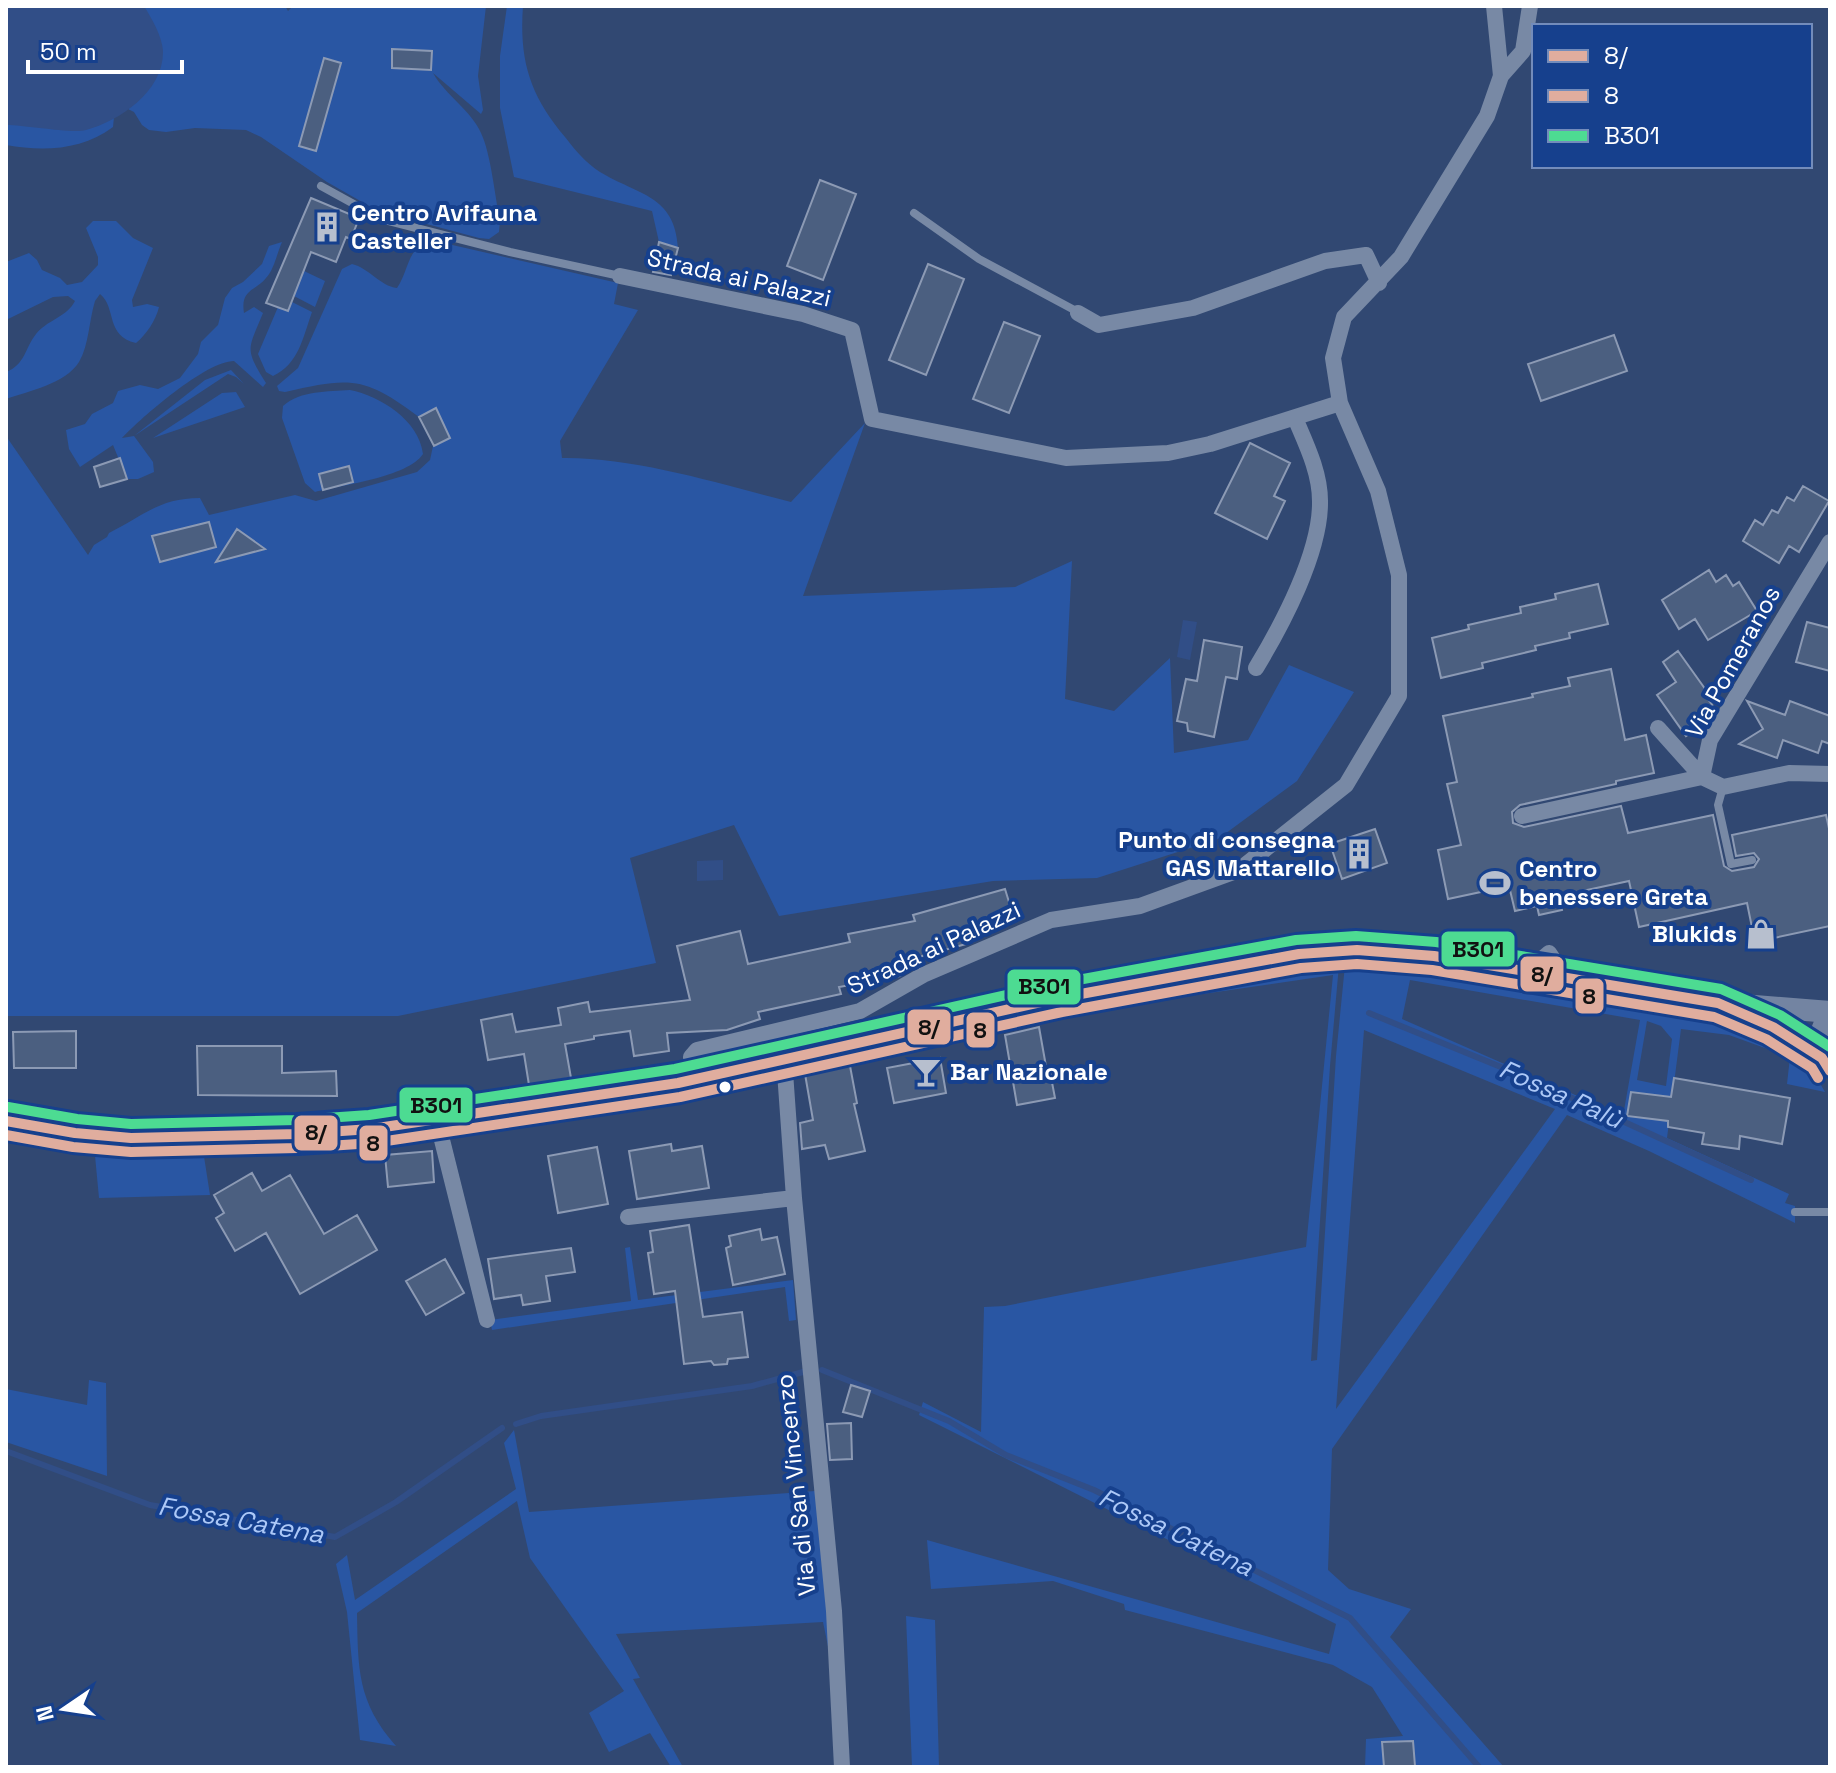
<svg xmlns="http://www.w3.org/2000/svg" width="1836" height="1773" viewBox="0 0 1836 1773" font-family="'Space Grotesk',sans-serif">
  <rect width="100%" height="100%" fill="#314872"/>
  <path fill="#2956a3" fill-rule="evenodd" d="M134,6H285L288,11L293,6H486L478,76L483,110L481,114L433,73C446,96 471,110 481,133C491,154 495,197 500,221L499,232L489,239L479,238L378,211L327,182L261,137L246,130L195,128L166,132L149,130L142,125L134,112L128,109L131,103Z
    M507,6H523C519,61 530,95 565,137C575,150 586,163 600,172C638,195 675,195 678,248L659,242L652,211L514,177L500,108V56Z
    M6,116L114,117L113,127C82,150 44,152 6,145Z
    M93,221H116L133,238L153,248L132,300L133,307L147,304L159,307C156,320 146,335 136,343C105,336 117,308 100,294L95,301C89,320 89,345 79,362C65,384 29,391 6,399V372C25,365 25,348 36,334C47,320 67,317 75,301L68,296L53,297L6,320V262L29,253L37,260L42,270L60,278L67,285L82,282L98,265V257L86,228Z
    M435,241L618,283L614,304L638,310L560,441L562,458C635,457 720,484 791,502L865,423L803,596L1015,587L1072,561L1065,699L1114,711L1170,658L1174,753L1248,740L1289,665L1354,692L1297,781L1218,839L1097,878L993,881L779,916L734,825L630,858L656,963L398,1016H7L6,436L88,555L94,545L107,537L109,533C143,516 159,498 200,498L209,515L295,495L316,501L417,472L430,460L433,446L450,438L436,409L419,417C364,376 351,377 285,392L279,391L277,386L298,368L342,269L352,264C369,268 380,286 397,288C411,267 406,245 435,241Z
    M282,242C277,253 274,270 266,278C256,291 240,289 244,313L254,307L263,313C248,350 244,348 266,383L263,387L234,361C206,361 142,417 122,438L134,436L205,380L231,370L244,384L236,377L228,374L134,436L153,462L154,472L138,479H127L113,445L80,467L69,449L66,430L85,424L92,414L113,403L118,391L140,385L158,389L180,378L198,354L201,342L218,325L225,298L232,288L243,282L262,264L269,246Z
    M304,271L325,281L315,307L294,296Z
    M292,302L312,312C303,337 299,364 273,376L266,372L258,354L278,307L288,311Z
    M350,390C380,396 419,420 423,454C408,477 342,485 315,492L305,483L282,418L283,406C301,390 328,392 350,390Z
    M236,392L245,407L153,438L222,393Z
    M1339,965L1330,1066L1311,1361L1317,1360L1336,1056L1345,965L1419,971L1740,1025C1780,1040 1804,1053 1825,1092L1787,1084L1790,1057L1729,1035L1681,1029L1667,1138L1789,1194L1785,1203L1795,1206V1223L1649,1151L1567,1115L1332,1449L1328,1570L1349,1589L1411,1609L1390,1637L1504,1767H1365L1366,1739L1403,1736L1372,1687L1333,1665L1125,1610L1124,1604L1053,1581L931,1589L927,1540L1329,1654L1336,1624L919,1415L923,1402L981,1432L984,1307L1005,1306L1306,1247L1333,975L1175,998V990L1271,971ZM1410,980L1640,1020L1623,1116L1402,1019ZM1647,1021L1661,1026L1672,1039L1666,1086L1637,1080ZM1364,1030L1555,1109L1336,1409Z
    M94,1145L203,1150L210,1195L99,1198Z
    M630,1247L638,1300L793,1280L796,1320L789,1321L785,1287L492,1330L490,1320L631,1301L625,1248Z
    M89,1380L106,1383L107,1476L6,1442V1389L87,1405Z
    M514,1430L529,1512L815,1491L832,1666L823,1622L616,1634L640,1678L633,1679L683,1767H671L650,1733L609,1752L589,1713L624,1691L530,1558L517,1501L357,1613C358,1668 357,1702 396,1746L360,1740L347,1612L336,1564L347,1555L355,1600L516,1489L504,1443Z
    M906,1616L935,1620L939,1767H912Z"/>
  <path fill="#314e87" d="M6,6H144C152,19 162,36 163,51C164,91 120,121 86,130C72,134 26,125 6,125Z
    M1183,620L1197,622L1190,660L1177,657Z
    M723,860V880L697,881V861Z"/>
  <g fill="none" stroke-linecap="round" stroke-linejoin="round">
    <path stroke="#314e87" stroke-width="6" d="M1369,1013L1535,1081L1751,1180
      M822,1370L949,1421L1006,1455L1094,1490L1350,1618L1479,1767
      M516,1424L541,1416L752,1386L803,1372
      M6,1451L150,1505L335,1537L396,1502L502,1428"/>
  </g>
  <path fill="#4b5f80" stroke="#8c9ab4" stroke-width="2" d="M392,49L432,51L431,70L392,68Z
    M324,58L341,63L316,151L299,146Z
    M820,180L856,194L823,280L787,266Z
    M311,198L359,218L351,239L346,237L336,262L311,252L288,311L266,303Z
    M659,242L678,248L671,275L653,272Z
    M928,264L964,279L926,375L889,360Z
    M1004,322L1040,336L1009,413L973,399Z
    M1614,335L1627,371L1541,401L1528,364Z
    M436,408L450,438L434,446L419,417Z
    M1250,443L1290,463L1274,496L1285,501L1267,539L1215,513Z
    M120,458L127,479L100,487L94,467Z
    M349,466L353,482L323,490L319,474Z
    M1803,486L1829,501L1799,552L1789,546L1779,563L1743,541L1755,520L1763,525L1772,510L1778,513L1787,497L1794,501Z
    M209,522L216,547L160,562L152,536Z
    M237,529L265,549L216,562Z
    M1709,570L1716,582L1726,575L1733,586L1739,582L1757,611L1708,640L1695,619L1679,629L1662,600Z
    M1598,584L1608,624L1569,633L1570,638L1535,646L1536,650L1482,663L1483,668L1441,678L1432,638L1469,629L1468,625L1521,613L1520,607L1556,599L1555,594Z
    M1807,622L1830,628V671L1796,662Z
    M1204,640L1242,647L1237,679L1226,677L1214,737L1188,731L1187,723L1177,721L1186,679L1197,681Z
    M1678,651L1708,693L1705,695L1716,710L1709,720L1686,736L1657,695L1676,682L1663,662Z
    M1611,669L1625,740L1646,735L1654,773L1616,781V784L1520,805L1512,812L1513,823L1524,827L1621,806L1628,833L1713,815L1724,866L1732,871L1754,867L1759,859L1754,853L1736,856L1732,835L1826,815L1830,833V926L1755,942L1747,903L1639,927L1629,881L1559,896L1562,910L1539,915L1537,906L1515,911L1509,886L1448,899L1438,850L1461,845L1447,784L1457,782L1443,716L1533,697L1532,694L1570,686L1568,678Z
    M1747,701L1785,715L1790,701L1830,716V744L1822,741L1818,753L1783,740L1777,758L1739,744L1763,729Z
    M1375,829L1387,863L1342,879L1330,844Z
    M1005,889L1013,915L982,924L983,929L963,934L966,944L901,962L903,974L900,976L839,987L841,994L758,1012L760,1019L727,1030L667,1033L669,1051L634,1056L630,1031L594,1036V1039L565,1044L571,1078L529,1085L524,1054L488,1060L481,1020L512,1014L516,1032L561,1025L558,1008L588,1002L590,1012L690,1000L677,946L740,931L748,964L850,942L848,934L915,921L913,915Z
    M1039,1027L1047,1072H1050L1055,1098L1017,1105L1005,1035Z
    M76,1031V1068H14L13,1032Z
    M197,1046H282V1073L336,1071L337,1096L198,1095Z
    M940,1058L946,1093L894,1103L887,1068Z
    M850,1066L857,1103L854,1104L865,1151L829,1159L825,1145L802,1149L800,1123L813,1120L805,1074Z
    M1674,1078L1790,1098L1782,1144L1740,1136L1739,1149L1702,1144L1704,1133L1668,1127V1121L1627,1116L1631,1092L1671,1097Z
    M671,1144L672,1151L702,1146L709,1188L637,1199L629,1151Z
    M597,1147L608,1204L558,1213L548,1156Z
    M432,1151L434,1182L388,1187L385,1155Z
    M252,1173L262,1191L290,1175L324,1234L357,1215L377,1250L300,1294L266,1233L235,1251L216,1218L224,1213L214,1195Z
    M689,1225L703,1317L742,1312L748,1357L728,1359L727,1364L714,1365L711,1361L684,1364L675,1291L654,1294L648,1253L653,1252L650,1231Z
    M760,1229L762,1240L777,1237L785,1274L733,1285L726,1248L731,1246L729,1236Z
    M571,1248L575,1272L546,1276L550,1301L523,1305L521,1295L494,1299L488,1259Z
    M445,1259L464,1293L426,1315L406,1281Z
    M851,1385L870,1391L862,1417L843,1412Z
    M851,1423L852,1459L830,1460L827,1424Z
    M1413,1741L1415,1766L1384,1767L1382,1742Z"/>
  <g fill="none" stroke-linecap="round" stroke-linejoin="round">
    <path stroke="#7889a5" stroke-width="8" d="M321,186L381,219L510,252L620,276
      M914,213L979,259L1078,312
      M1723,787L1718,805L1731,864L1752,860
      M1795,1212H1830"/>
    <path stroke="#7889a5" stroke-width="16" d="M1494,6L1501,76
      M620,276L803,314L852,330L872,419L1066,458L1168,453L1210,444L1340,403
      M1078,313L1099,325L1193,308L1325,261L1366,255L1379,283
      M1830,542L1710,740L1702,777L1723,787L1789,773L1830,774
      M1256,668C1282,625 1321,552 1320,501C1320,472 1306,444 1295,418
      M1522,816L1702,777L1658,728
      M1509,968L1515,961L1541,960L1549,953L1555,962L1571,971L1575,980
      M784,1058L794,1198L834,1611L842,1767
      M696,1079L691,1057L697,1050L860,1011L923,975L1051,920L1140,906L1239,870L1346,785L1399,696V575L1378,491L1340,403L1333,358L1344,317L1401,257L1487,116L1501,76L1523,51L1530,6
      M437,1120L487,1320
      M628,1217L794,1198"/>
    <path stroke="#7384a2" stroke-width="22" d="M1737,1012L1773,1027L1822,1058
      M1827,1067C1817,1051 1817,1032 1830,1017
      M6,1121L98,1136L164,1138L298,1134L437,1120L696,1079L833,1046L1059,998L1299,954L1357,950L1434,956L1718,1003L1830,1012"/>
    <g stroke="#16408d" stroke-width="16">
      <path id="bus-1" d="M6,1121L75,1133L131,1138L298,1134L371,1129L678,1083L1059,998L1299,954L1357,950L1434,956L1718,1003L1773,1027L1822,1058L1830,1071"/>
    </g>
    <g stroke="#16408d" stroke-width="16">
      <path id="bus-2" d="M6,1135L73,1147L131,1152L298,1148L373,1143L680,1097L1062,1012L1301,968L1357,964L1432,970L1714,1017L1766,1039L1812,1068L1818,1078"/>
    </g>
    <g stroke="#16408d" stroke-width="16">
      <path id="bus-3" d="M8,1107L77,1119L131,1124L297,1120L369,1115L675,1069L1056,984L1296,940L1356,936L1436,942L1721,989L1780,1015L1830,1047"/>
    </g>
    <use href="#bus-1" stroke="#e0ad9e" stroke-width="10"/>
    <use href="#bus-2" stroke="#e0ad9e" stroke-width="10"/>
    <use href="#bus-3" stroke="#4ddb92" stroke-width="10"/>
  </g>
  <defs>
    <g id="building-bare" transform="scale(2.4)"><path d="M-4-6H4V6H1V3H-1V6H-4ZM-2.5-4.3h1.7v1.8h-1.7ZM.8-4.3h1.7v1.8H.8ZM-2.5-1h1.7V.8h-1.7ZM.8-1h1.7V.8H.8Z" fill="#b7bfce" stroke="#16408d" stroke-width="2.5" paint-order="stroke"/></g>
    <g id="stadium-bare" transform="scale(2.4)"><path d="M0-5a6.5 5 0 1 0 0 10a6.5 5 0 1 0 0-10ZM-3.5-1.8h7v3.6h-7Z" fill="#b7bfce" stroke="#16408d" stroke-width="2.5" paint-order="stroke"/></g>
    <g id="shop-bare" transform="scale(2.4)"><path d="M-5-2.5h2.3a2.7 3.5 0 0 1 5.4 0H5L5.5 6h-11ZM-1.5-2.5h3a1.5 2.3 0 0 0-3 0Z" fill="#b7bfce" stroke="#16408d" stroke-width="2.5" paint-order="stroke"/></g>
    <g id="bar-bare" transform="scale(2.4)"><path d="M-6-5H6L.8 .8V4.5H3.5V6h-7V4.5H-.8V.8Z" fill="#b7bfce" stroke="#16408d" stroke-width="2.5" paint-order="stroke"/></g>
  </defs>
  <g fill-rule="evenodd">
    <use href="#building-bare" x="327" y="227"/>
    <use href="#building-bare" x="1359" y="854"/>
    <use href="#stadium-bare" x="1495" y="883"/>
    <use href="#shop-bare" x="1761" y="934"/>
    <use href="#bar-bare" x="926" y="1072"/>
  </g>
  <circle fill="#fff" stroke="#16408d" stroke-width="3" cx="725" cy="1087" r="7"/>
  <g text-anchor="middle" stroke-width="8" stroke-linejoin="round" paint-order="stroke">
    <g font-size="24" font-weight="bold" fill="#fff" stroke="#16408d" text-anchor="start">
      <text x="351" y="221">Centro Avifauna<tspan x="351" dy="28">Casteller</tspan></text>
      <text x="1335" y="848" text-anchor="end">Punto di consegna<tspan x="1335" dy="28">GAS Mattarello</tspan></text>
      <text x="1519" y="877">Centro<tspan x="1519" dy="28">benessere Greta</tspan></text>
      <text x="1737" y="942" text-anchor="end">Blukids</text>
      <text x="950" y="1080">Bar Nazionale</text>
    </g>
    <g font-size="24" fill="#fff" stroke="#16408d">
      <text transform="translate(739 278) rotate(13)" y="8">Strada ai Palazzi</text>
      <text transform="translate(1733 662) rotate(-61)" y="8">Via Pomeranos</text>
      <text transform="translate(934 948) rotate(-25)" y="8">Strada ai Palazzi</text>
      <text transform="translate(796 1485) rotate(-96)" y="8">Via di San Vincenzo</text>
    </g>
    <g font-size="26" font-style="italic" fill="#acc8f7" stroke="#16408d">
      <text transform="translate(1561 1094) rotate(24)" y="9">Fossa Palù</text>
      <text transform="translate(241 1520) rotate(10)" y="9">Fossa Catena</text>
      <text transform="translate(1176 1532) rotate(26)" y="9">Fossa Catena</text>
    </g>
  </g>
  <g stroke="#16408d" stroke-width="3">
    <rect x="1440" y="930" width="76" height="38" rx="8" fill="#4ddb92"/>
    <rect x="1519" y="955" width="46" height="38" rx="8" fill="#e0ad9e"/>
    <rect x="1006" y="968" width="76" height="38" rx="8" fill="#4ddb92"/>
    <rect x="1574" y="977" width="31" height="38" rx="8" fill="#e0ad9e"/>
    <rect x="906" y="1008" width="46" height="38" rx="8" fill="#e0ad9e"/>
    <rect x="965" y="1011" width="31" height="38" rx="8" fill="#e0ad9e"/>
    <rect x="398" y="1086" width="76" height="38" rx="8" fill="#4ddb92"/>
    <rect x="293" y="1114" width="46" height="38" rx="8" fill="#e0ad9e"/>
    <rect x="358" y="1124" width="31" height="38" rx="8" fill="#e0ad9e"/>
  </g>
  <g font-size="22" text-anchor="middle" font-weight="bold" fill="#111">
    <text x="1478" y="957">B301</text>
    <text x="1542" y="982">8/</text>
    <text x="1044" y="994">B301</text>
    <text x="1589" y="1004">8</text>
    <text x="929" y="1035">8/</text>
    <text x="980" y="1038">8</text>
    <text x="436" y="1113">B301</text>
    <text x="316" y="1140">8/</text>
    <text x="373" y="1151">8</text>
  </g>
  <rect width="1836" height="1773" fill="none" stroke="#ffffff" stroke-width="16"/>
  <rect x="1532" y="24" width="280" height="144" fill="#16408d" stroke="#738cbb" stroke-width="2"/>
  <rect x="1548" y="50" width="40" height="12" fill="#e0ad9e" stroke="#738cbb" stroke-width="2"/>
  <text x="1604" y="64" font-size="24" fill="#ffffff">8/</text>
  <rect x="1548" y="90" width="40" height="12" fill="#e0ad9e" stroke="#738cbb" stroke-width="2"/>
  <text x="1604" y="104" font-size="24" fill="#ffffff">8</text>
  <rect x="1548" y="130" width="40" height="12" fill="#4ddb92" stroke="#738cbb" stroke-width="2"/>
  <text x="1604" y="144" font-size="24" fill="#ffffff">B301</text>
  <g transform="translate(64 1709) rotate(257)" stroke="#16408d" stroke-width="6" paint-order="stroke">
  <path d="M0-6L14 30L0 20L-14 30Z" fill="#ffffff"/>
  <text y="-12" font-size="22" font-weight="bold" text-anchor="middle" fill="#ffffff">N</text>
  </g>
  <path d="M28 60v12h154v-12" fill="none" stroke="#ffffff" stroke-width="4"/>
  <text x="40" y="60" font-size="24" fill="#ffffff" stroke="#16408d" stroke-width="6" paint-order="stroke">50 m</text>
</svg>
